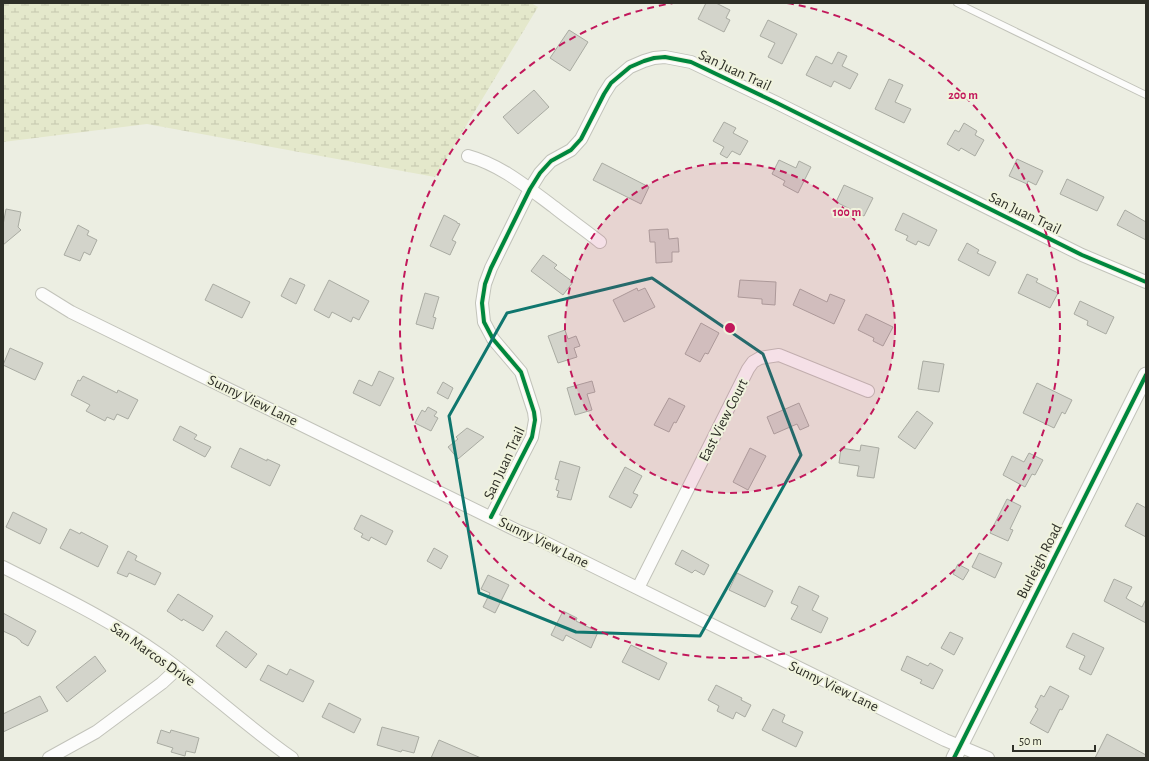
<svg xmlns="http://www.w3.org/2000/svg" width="1149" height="761" viewBox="0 0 1149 761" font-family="'Alegreya Sans',sans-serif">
  <defs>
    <pattern id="wetland-marsh" width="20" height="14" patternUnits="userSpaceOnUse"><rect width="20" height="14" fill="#e4e8cb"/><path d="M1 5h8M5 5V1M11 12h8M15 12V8" fill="none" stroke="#c4c7ae"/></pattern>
  </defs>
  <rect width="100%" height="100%" fill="#eceee2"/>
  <path fill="url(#wetland-marsh)" d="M3,3H531L538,7L435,177L147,124L3,142Z"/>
  <path fill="#d3d4cb" stroke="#a9aba2" d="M706,3H716L730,10L726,18L730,20L724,32L698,19Z
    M768,20L797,34L782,64L768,57L775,43L760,36Z
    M569,30L588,42L570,71L550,58Z
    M838,52L847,56L842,66L858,74L850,89L834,81L831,87L806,75L816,56L832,64Z
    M889,79L903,85L895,102L911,109L904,123L875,109Z
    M534,90L549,107L518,134L503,117Z
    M724,122L736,128L733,133L748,141L740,155L732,151L727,158L720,154L724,147L713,141Z
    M964,123L977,131L975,135L984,140L975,156L961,148L959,151L947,144L955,130L959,132Z
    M1017,159L1043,171L1036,185L1028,181L1027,184L1009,176Z
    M779,160L796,168L799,161L811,167L798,193L783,185L785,181L772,174Z
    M602,163L649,187L641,204L593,180Z
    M1067,179L1104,197L1097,211L1060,194Z
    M844,185L873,198L864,216L836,202Z
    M6,209L21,212L18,227L21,230L3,245V225Z
    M1125,210L1146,222V240L1117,225Z
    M903,213L937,230L929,246L918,241L916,245L906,240L908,236L895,230Z
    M444,215L457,222V223L460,224L452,240L456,242L450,255L430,246Z
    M78,225L89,231L87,235L97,240L90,255L84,252L80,261L64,255Z
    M668,229L669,239L678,238L679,252H672V262L656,263L655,242H650L649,230Z
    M967,243L979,250L977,253L996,262L989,276L958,260Z
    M543,255L557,265L554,268L573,282L563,295L531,271Z
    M1027,274L1038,279L1036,282L1058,293L1050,308L1018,293Z
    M290,278L305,285L296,304L281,296Z
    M329,280L369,301L359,320L353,317L351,322L332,312L329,318L314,310Z
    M740,280L776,282L775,305L762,304V299L738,297Z
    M213,284L250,302L242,318L205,300Z
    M637,288L638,291L645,288L655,307L624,322L613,300Z
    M800,289L827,302L830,294L845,300L834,324L793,305Z
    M425,293L439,297L433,317L436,318L433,329L416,324Z
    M1080,301L1114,317L1106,334L1087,325L1088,321L1074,314Z
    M866,314L893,327L883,346L873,341L874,338L858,330Z
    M701,323L719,333L708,354L705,353L700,362L685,354Z
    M565,330L568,339L576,336L580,346L574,348L577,357L558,363L548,336Z
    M10,348L43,363L35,380L3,365Z
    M923,361L944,364L939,392L918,389Z
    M379,371L394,378L380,406L353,393L359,380L372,386Z
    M83,376L117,393L118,390L138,400L128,419L117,414L114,420L107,417L105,421L86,411L90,405L71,395L78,380L80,381Z
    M592,381L595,392L587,394L592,410L575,415L567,388Z
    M443,382L453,388L448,399L437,393Z
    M1037,383L1072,400L1065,414L1062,412L1054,428L1023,413Z
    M669,398L685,406L676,423L674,422L669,432L654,425Z
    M799,403L809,426L800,430L797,424L774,434L767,417Z
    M428,407L437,412L434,416L438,418L431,431L415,423L422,410L425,412Z
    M917,411L933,423L915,449L898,437Z
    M180,426L197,435L194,439L211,447L205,457L173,440Z
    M467,428L484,437L458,459L448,447L458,439L456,437Z
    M861,445L879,448L874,478L857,476L859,466L839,463L841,448L860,451Z
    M240,448L267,461V459L280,465L270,486L231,467Z
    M750,448L766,456L748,490L733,482Z
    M1029,453L1043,460L1035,475L1032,474L1025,487L1003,475L1012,456L1024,462Z
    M560,461L580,467L571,500L557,497L559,491L556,490L559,480L555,479Z
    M625,467L642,476L633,493L638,495L631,508L609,497Z
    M1007,499L1021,506L1010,529L1013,530L1008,541L990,533Z
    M1137,503L1146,508V537L1125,526Z
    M13,512L47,529L40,544L6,527Z
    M361,515L393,531L386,545L371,537L369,541L361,537L363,534L354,529Z
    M70,529L80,534L81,532L108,546L98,567L60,548Z
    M434,548L448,556L441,569L427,561Z
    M682,550L709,565L704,575L695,570L692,573L675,564Z
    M128,551L137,556L135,560L161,573L155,585L129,573L127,577L117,573Z
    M979,553L1002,563L995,578L972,567Z
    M958,564L969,570L963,580L953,574Z
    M737,573L773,591L765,607L729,590Z
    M488,575L509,585L495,613L483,607L490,593L481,589Z
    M1114,579L1132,587L1126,598L1129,600L1142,607L1146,599V623L1104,601Z
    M799,586L819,596L812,610L828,618L821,633L791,619L798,606L791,603Z
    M178,594L213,616L203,631L183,619L182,621L167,611Z
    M563,611L577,618L576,621L598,632L591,648L566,635L563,641L551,635Z
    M3,613L36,631L28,646L21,642V641L16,637L3,631Z
    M226,631L257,654L246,668L216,646Z
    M950,632L963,638L954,655L941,648Z
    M1073,633L1104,648L1091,675L1079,669L1085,656L1066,647Z
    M631,645L667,663L659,680L622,662Z
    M95,656L106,671L67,702L56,687Z
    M907,656L928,666L930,663L943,670L933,689L920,683L922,680L901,670Z
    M268,665L287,675L290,669L314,681L303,702L260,680Z
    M716,685L742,698L741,700L751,705L745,717L736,712L733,719L717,711L719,706L708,700Z
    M1050,686L1069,696L1062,710L1060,709L1048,733L1030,723L1038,709L1035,707L1041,695L1044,697Z
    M40,696L48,711L3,732V714Z
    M329,703L361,719L354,733L322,717Z
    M773,709L785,715L782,722L803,732L796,747L762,730Z
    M382,727L419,737L414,753L402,750L401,752L377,745Z
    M161,730L170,733L171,730L199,738L195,753L186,751L185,756L171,752L173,748L157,743Z
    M1107,734L1146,755V758H1095Z
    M439,740L481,758H431Z"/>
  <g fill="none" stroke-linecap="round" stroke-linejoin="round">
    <g stroke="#c2c3ba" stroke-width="8">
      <path id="service" d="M957,3L1146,95"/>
    </g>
    <g stroke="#c2c3ba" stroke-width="14">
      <path id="minor" d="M468,156C501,165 527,187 554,207C569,219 585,230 600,242
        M42,294L71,312L518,531L536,538L945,740L988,758
        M491,517L532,437L535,420L534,412L521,372L493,339L484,322L482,303L485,284L491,268L530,189L540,173L551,161L571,150L581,139L604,94L611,83L630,67L644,61L654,58L665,57L691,62L777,103L1082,255L1146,282
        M3,567C56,594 111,620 160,655C205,687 246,726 292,758
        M638,588L733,399L748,369L753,362L760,358L779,355L868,391
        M49,758L96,732L162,683L177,669"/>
    </g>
    <g stroke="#c2c3ba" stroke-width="17">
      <path id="tertiary" d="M954,758L1146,375"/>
    </g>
    <use href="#service" stroke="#fcfcfb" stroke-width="6"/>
    <use href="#minor" stroke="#fcfcfb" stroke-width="12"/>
    <use href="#tertiary" stroke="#fcfcfb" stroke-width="15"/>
    <g stroke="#f0f3dd" stroke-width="6">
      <path id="cycleway" d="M491,517L532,437L535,420L534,412L521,372L493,339L484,322L482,303L485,284L491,268L530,189L540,173L551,161L571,150L581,139L604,94L611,83L630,67L644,61L654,58L665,57L691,62L777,103L1082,255L1146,282
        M954,758L1146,375"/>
    </g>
    <use href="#cycleway" stroke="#00873e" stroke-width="4"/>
  </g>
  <path fill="none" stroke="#0f766e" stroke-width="3" stroke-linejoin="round" d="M652,278L763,354L801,455L700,636L576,632L479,593L449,416L507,313Z"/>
  <circle cx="730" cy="328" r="165" fill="#c2185b" fill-opacity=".12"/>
  <g fill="none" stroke="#c2185b" stroke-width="2" stroke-dasharray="7 5">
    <circle cx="730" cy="328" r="165"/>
    <path d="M787 3A330 330 0 1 1 673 3"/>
  </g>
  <g text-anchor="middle" stroke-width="4" stroke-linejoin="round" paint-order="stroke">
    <g font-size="15" fill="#2e2f27" stroke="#f0f3dd">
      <text transform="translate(735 70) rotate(25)" y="5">San Juan Trail</text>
      <text transform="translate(1025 213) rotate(26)" y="5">San Juan Trail</text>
      <text transform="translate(253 400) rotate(26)" y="5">Sunny View Lane</text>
      <text transform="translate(723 420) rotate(-63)" y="5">East View Court</text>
      <text transform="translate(504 463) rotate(-65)" y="5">San Juan Trail</text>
      <text transform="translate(544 542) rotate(26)" y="5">Sunny View Lane</text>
      <text transform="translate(1039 561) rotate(-63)" y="5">Burleigh Road</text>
      <text transform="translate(153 654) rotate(35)" y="5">San Marcos Drive</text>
      <text transform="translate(834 686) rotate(26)" y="5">Sunny View Lane</text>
    </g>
  </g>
  <circle cx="730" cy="328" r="6" fill="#c2185b" stroke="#f0f3dd" stroke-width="2"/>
  <g font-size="12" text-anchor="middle" font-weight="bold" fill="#c2185b" stroke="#f0f3dd" stroke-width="4" stroke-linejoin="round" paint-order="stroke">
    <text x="963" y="99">200 m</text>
    <text x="847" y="216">100 m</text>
  </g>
  <rect width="1149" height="761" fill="none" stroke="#2e2f27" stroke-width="8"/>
  <path d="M1013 745v6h82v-6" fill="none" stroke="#2e2f27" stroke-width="2"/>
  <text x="1019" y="745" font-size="12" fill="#2e2f27" stroke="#f0f3dd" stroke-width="3" paint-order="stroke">50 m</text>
</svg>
